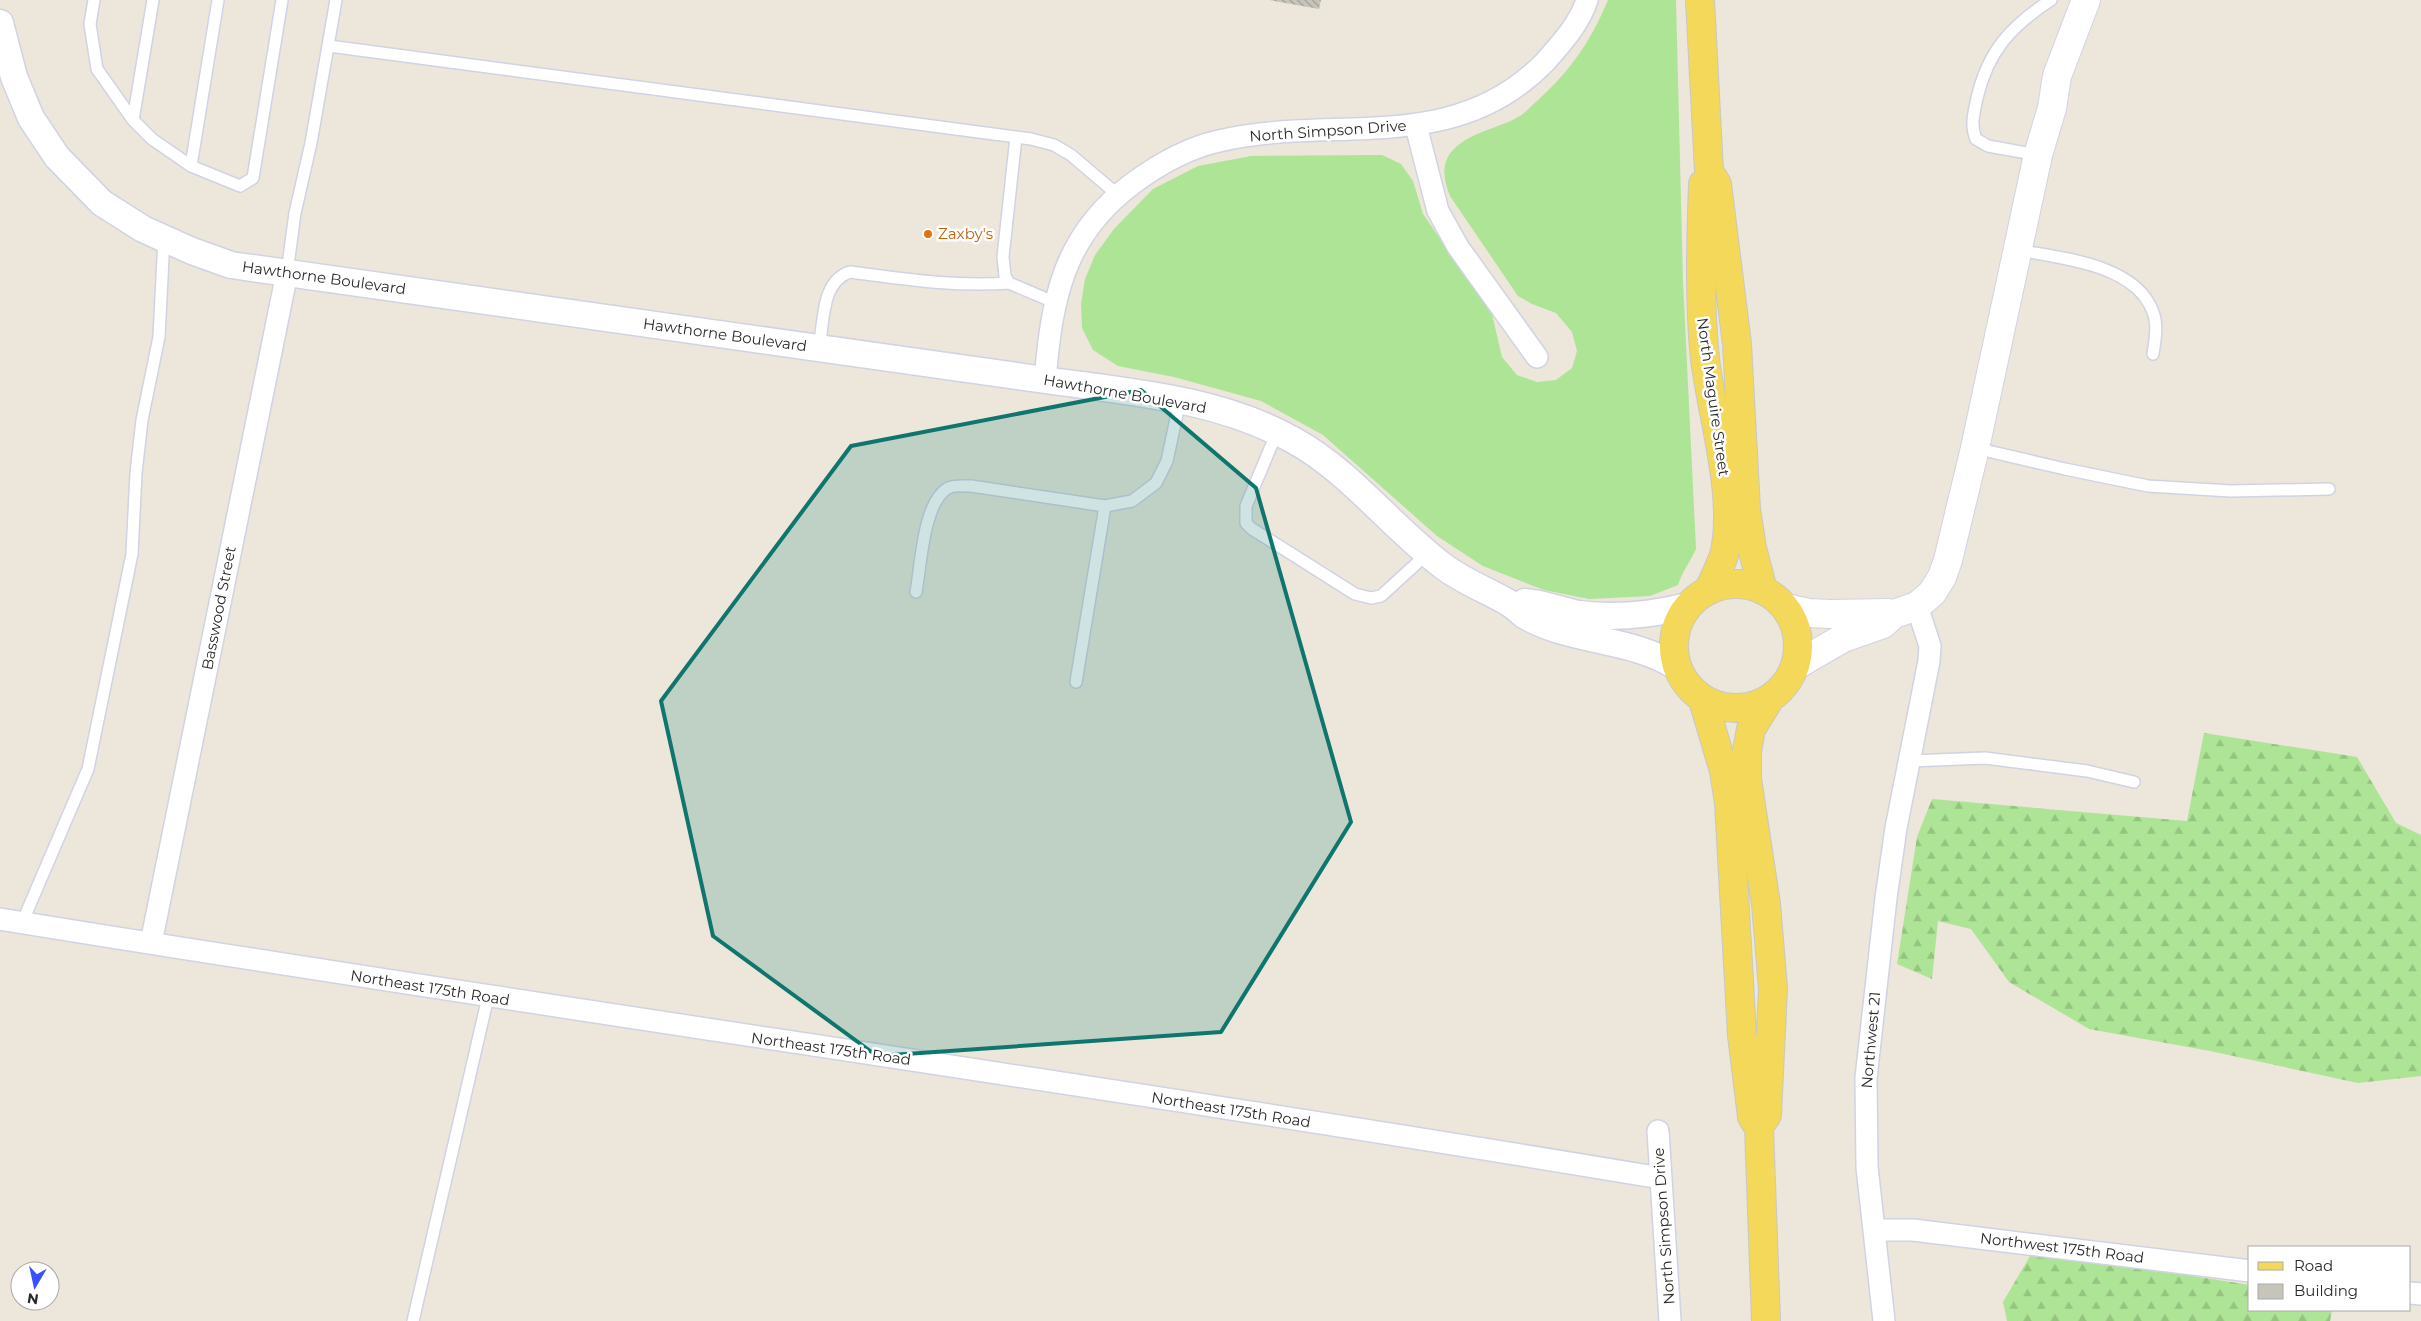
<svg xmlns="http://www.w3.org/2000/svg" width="2421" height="1321" viewBox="0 0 2421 1321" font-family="Montserrat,sans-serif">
  <defs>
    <pattern id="forest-firs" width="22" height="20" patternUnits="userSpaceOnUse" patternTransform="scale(1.25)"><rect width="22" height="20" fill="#ade496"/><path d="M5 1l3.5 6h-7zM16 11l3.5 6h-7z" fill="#95c481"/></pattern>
    <pattern id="building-back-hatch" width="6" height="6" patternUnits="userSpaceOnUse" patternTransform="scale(1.25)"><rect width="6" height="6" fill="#c7c4ba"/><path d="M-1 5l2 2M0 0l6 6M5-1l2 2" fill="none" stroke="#a29f97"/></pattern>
  </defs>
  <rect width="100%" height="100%" fill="#ece6db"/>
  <path fill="#ade496" d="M1608,0H1676L1683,282L1696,549C1690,562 1682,572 1678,585L1650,596L1589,599L1544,590L1483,566L1437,536L1323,435L1261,401L1174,377L1118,366L1093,350L1082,328L1081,304L1085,279L1095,255L1114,229L1153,189L1198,166L1251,156L1382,155L1401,164L1413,181L1423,214L1492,314L1502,357L1517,375L1537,382L1556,380L1572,368L1577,351L1572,332L1556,313L1532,304L1518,296L1450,196C1444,181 1440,164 1453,150C1470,132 1497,129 1518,117C1526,113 1532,105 1538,100C1571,70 1591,41 1608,0Z"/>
  <path fill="url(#forest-firs)" d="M2204,733L2357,757L2396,823L2421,835V1076L2358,1083L2210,1051L2089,1029L2009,982L1971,929L1938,921L1932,979L1897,964L1917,837L1932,799L2187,821Z
    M2033,1251L2250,1285V1310H2332L2330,1321H2007L2003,1302Z"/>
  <path fill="url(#building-back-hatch)" d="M1269,0H1321L1319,9Z"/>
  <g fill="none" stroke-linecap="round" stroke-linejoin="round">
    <g stroke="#d1d3e3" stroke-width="14">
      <path id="service" d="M94,0L90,24L97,69L133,120L152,139L191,166L240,186L253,178L282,0
        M329,46L1031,139L1054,145L1071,155L1118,195
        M133,120L153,0
        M1016,137L1003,257L1005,276L1009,283L1056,303
        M2038,155L1988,146L1976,139C1970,125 1974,113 1977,98C1988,51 2011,26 2051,0
        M191,166L218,0
        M2018,250C2060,258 2136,264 2153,312C2158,325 2155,341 2153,354
        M287,273L295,213L311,143L336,0
        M819,348C824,322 821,281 850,272C903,279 955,287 1009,283
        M1277,432L1246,506V523L1252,529L1355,594L1371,598L1381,596L1428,553
        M1975,448L2065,469L2148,486L2231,491L2329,489
        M916,592C921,566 923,502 948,488C953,485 964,486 971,486L1105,506L1132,501L1156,483L1167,461L1180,400
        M1076,682L1105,506
        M1910,761L1985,758L2087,771L2134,782
        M22,923L88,769L132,554L136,473L142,420L159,337L164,238
        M413,1321L488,997"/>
    </g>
    <g stroke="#d1d3e3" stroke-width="24">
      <path id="minor" d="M1416,126L1438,211L1458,247L1537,357
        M1045,380C1052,298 1063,236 1132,184C1159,164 1187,148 1219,141C1333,114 1453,157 1545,62C1561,44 1580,23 1587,0
        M0,919C553,1009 1108,1086 1661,1178
        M151,943L287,273
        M1658,1131L1670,1321
        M1874,1230H1913L2250,1271
        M2410,1293L2421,1294
        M1884,1321L1867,1167L1866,1078L1886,898L1896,828L1929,661L1930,646L1917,606"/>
    </g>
    <g stroke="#d1d3e3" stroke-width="29">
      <path id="tertiary" d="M0,23L14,77L31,118L57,157L102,203L143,229L192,251L231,265L1045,380C1129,392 1218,398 1293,440C1350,471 1391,527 1443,566C1464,582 1487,590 1509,603C1514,606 1519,611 1524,615C1571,643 1631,637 1677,667
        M1525,602C1543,603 1561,611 1579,614C1616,619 1651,615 1687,606"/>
    </g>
    <g stroke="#d1d3e3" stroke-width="30">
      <path id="secondary" d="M1786,608L1808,613L1831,614L1888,613
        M1795,666L1843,638L1883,624L1894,614L1917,606L1932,593L1942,577L1948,560L1975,448L2038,155L2052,108L2057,76L2086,0"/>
    </g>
    <g stroke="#c8c8c8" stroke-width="30">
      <path id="primary" d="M1700,0L1709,171L1717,184L1737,344L1746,509L1752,548L1763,590
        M1703,184C1701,242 1699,301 1705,359C1712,416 1738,499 1724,555C1720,567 1714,578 1709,590
        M1674 646a62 62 0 1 1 124 0a62 62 0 1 1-124 0Z
        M1703,700L1724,771L1729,803L1742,1035L1752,1117L1759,1128L1766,1321
        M1762,1122L1767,1115L1773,988L1766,904L1747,779V751L1751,729L1769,700"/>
    </g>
    <use href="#service" stroke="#fff" stroke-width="11"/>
    <use href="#minor" stroke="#fff" stroke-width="21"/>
    <use href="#tertiary" stroke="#fff" stroke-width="26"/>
    <use href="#secondary" stroke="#fff" stroke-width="28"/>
    <use href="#primary" stroke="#f4d859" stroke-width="28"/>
  </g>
  <path fill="#0f766e" fill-opacity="0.2" stroke="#0f766e" stroke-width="4" stroke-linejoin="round" d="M1141,390L1256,488L1351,822L1221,1032L877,1056L713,936L661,701L851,446Z"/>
  <circle fill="#e8710a" stroke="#fff" stroke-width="2" cx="928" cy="234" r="5"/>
  <g text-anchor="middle" stroke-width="5" stroke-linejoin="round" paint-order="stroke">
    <g font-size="15" fill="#2a2a2a" stroke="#fff">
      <text transform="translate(1328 131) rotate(-4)" y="5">North Simpson Drive</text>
      <text transform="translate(324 278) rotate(8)" y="5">Hawthorne Boulevard</text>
      <text transform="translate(725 335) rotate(8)" y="5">Hawthorne Boulevard</text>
      <text transform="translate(1125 394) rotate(10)" y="5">Hawthorne Boulevard</text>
      <text transform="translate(1713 397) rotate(82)" y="5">North Maguire Street</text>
      <text transform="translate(219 608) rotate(-79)" y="5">Basswood Street</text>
      <text transform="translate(430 988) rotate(9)" y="5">Northeast 175th Road</text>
      <text transform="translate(1871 1040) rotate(-85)" y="5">Northwest 21</text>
      <text transform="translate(831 1049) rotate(8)" y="5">Northeast 175th Road</text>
      <text transform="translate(1231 1110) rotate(9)" y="5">Northeast 175th Road</text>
      <text transform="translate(1664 1226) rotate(-94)" y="5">North Simpson Drive</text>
      <text transform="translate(2062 1248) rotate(7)" y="5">Northwest 175th Road</text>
    </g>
    <g font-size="15" fill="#c56008" stroke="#fff" text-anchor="start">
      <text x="938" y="239">Zaxby's</text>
    </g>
  </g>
  <rect x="2248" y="1246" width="162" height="65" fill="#ffffff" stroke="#aaaaaa"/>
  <rect x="2258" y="1262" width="25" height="8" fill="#f4d859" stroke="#aaaaaa"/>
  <text x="2294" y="1271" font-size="15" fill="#2a2a2a">Road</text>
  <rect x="2258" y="1284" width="25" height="15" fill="#c7c4ba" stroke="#aaaaaa"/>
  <text x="2294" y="1296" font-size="15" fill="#2a2a2a">Building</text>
  <g transform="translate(35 1286) rotate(189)"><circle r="24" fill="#ffffff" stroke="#aaaaaa"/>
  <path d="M0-4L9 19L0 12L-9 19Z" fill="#3751fe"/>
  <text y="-8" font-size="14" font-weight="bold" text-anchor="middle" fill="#2a2a2a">N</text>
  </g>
</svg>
